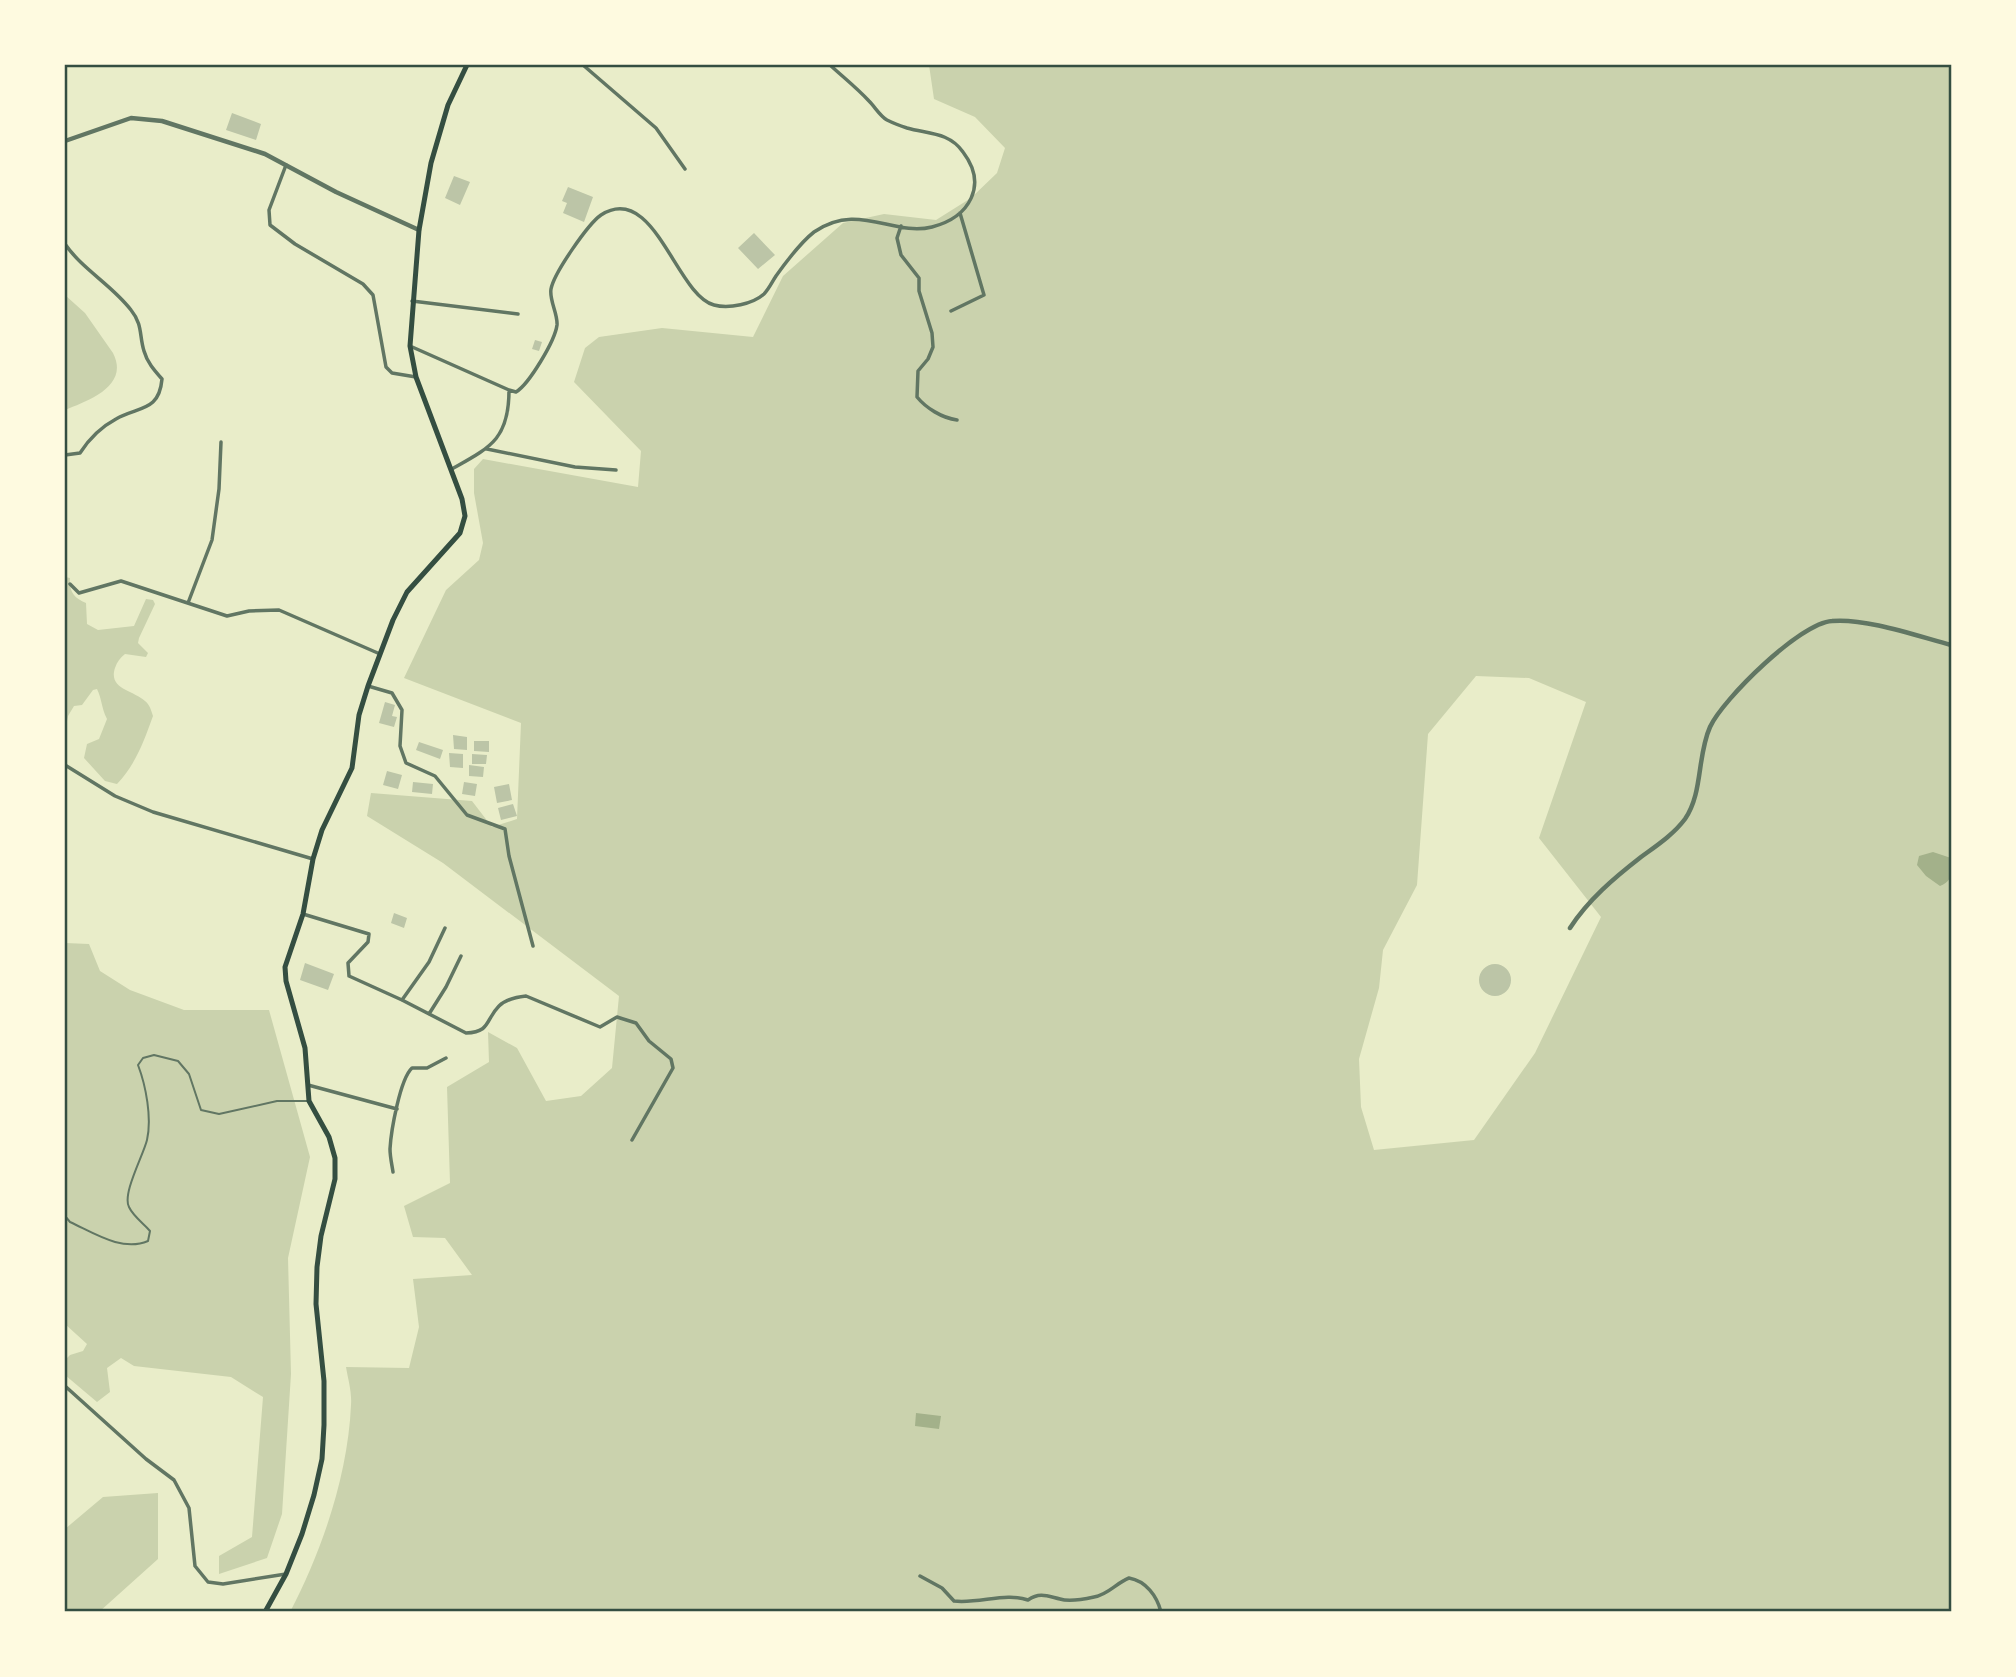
<svg xmlns="http://www.w3.org/2000/svg" width="2016" height="1677" viewBox="0 0 2016 1677" font-family="Karla,sans-serif">
  <rect width="100%" height="100%" fill="#e9edc9"/>
  <path fill="#cad2ad" fill-rule="evenodd" d="M929,65H1951V1612H290C322,1551 348,1475 351,1405C352,1392 348,1379 346,1367L409,1368L419,1327L413,1279L472,1275L445,1238L413,1237L404,1206L450,1183L447,1087L489,1062L488,1032L517,1048L546,1101L581,1096L612,1068L619,996L443,863L367,816L371,793L472,801L492,827L517,819L521,723L404,678L446,590L479,560L483,543L474,493V469L483,459L638,487L641,451L574,382L585,348L599,337L662,328L753,337L783,276L843,223L884,214L936,220L971,198L997,173L1005,148L975,117L934,99ZM1476,676L1529,678L1586,702L1539,838L1601,917L1535,1053L1474,1140L1374,1150L1361,1107L1359,1059L1379,988L1383,950L1417,885L1428,734Z
    M65,295L85,313L113,353C130,386 88,401 65,410Z
    M65,577L70,578C69,592 74,598 86,603L87,624L98,630L134,626L146,599L153,600L155,604L139,638L138,643L148,653L146,657L125,654C120,658 117,662 115,668C108,689 133,690 145,701C150,705 151,710 153,716C144,741 136,764 117,784L105,781L84,758L87,744L99,739L107,719C101,707 102,699 97,689L93,690L82,705L74,706L68,716L65,732Z
    M65,943L89,944L100,971L130,990L184,1010H269L310,1157L288,1258L291,1374L282,1514L267,1558L219,1574V1556L252,1537L263,1397L231,1377L134,1366L121,1358L107,1368L110,1392L97,1402L65,1375V1360L70,1355L83,1351L87,1344L65,1324Z
    M158,1493V1559L99,1612H65V1529L103,1497Z"/>
  <path fill="#a3b18a" d="M1933,852L1951,858C1951,871 1954,881 1940,886L1926,876L1917,865L1919,856Z
    M916,1413L941,1416L939,1429L915,1426Z"/>
  <path fill="#bcc5a7" d="M232,113L261,124L256,140L226,130Z
    M454,176L470,182L460,205L445,198Z
    M568,187L593,197L584,222L563,213L567,203L562,201Z
    M754,233L775,255L758,269L738,248Z
    M535,340L542,342L539,351L532,349Z
    M385,702L395,705L392,716L397,717L394,727L379,723Z
    M453,735L467,737V750L454,749Z
    M474,741H489V752L474,751Z
    M419,742L443,750L440,759L416,750Z
    M449,753L463,754V768L450,767Z
    M472,754L487,755L486,764H472Z
    M469,765L484,767L483,777L469,776Z
    M387,771L402,775L398,789L383,785Z
    M413,782L433,784L432,794L412,792Z
    M464,782L477,784L475,796L462,794Z
    M509,784L512,800L497,803L494,787Z
    M513,804L517,816L501,820L498,808Z
    M394,913L407,918L404,928L391,923Z
    M305,963L334,974L328,990L300,980Z
    M1479 980a16 16 0 1 1 32 0a16 16 0 1 1-32 0Z"/>
  <g fill="none" stroke-linecap="round" stroke-linejoin="round">
    <path stroke="#617663" stroke-width="2" d="M65,1216L70,1222C94,1233 122,1252 148,1241L150,1231C144,1224 133,1216 129,1207C122,1194 143,1156 147,1140C152,1118 146,1086 138,1065L143,1058L154,1055L178,1061L189,1074L201,1110L219,1114L277,1101H308"/>
    <path stroke="#617663" stroke-width="3.5" d="M583,65L656,128L685,169
      M286,165L269,210L270,225L295,244L363,284L373,295L386,367L392,373L416,377
      M901,226L897,238L901,255L919,278V291L932,333L933,347L928,359L918,371L917,397C926,408 942,418 957,420
      M65,244C83,270 112,285 131,310C143,325 139,335 144,351C147,362 154,370 162,379C159,412 139,406 116,419C101,427 89,439 80,453L65,455
      M412,301L518,314
      M951,311L984,295L960,213
      M410,346L509,390L516,392C529,384 555,341 557,325C558,314 549,300 551,289C554,273 588,224 601,215C654,181 676,295 714,305C729,309 753,304 764,294C769,289 772,282 776,276C786,262 800,243 814,232C858,201 893,237 932,227C970,217 988,185 963,152C949,132 928,134 907,128C901,126 893,123 887,120C880,116 875,107 869,101C857,88 843,77 830,65
      M487,449L575,467L616,470
      M452,469C491,447 509,439 509,390
      M70,584L79,593L121,581L227,616L249,611L279,610L380,654
      M188,603L212,540L219,489L221,442
      M368,686L392,693L402,710L400,746L406,763L435,776L467,815L505,829L509,856L533,946
      M65,765L115,796L153,812L313,859
      M303,914L369,934L368,942L348,963L349,976L402,1000L466,1033C491,1032 485,1020 499,1006C506,999 517,997 526,996L600,1027L617,1017L636,1023L649,1041L671,1059L673,1068L632,1140
      M402,1000L429,962L445,928
      M429,1014L446,987L461,956
      M308,1085L397,1109
      M393,1172C392,1165 390,1157 390,1149C391,1131 400,1079 412,1068H427L446,1058
      M65,1386L146,1459L174,1480L189,1508L195,1566L208,1582L223,1584L286,1574
      M920,1576L942,1588L954,1601C979,1604 1006,1592 1028,1600C1040,1592 1047,1596 1060,1599C1069,1602 1085,1599 1094,1597C1108,1595 1116,1583 1129,1578C1146,1581 1157,1596 1161,1612"/>
    <path stroke="#617663" stroke-width="4.5" d="M65,141L131,118L162,121L265,154L336,192L419,230
      M1570,928C1588,900 1614,878 1641,857C1656,846 1673,835 1685,819C1703,793 1697,756 1710,727C1723,699 1800,623 1832,621C1866,618 1917,636 1951,645"/>
    <path stroke="#344e41" stroke-width="5" d="M265,1612L286,1574L302,1534L314,1495L322,1459L324,1425V1381L316,1304L317,1267L321,1236L335,1179V1158L329,1137L309,1101L305,1048L286,981L285,967L303,914L313,859L322,830L352,768L359,715L368,686L393,620L407,592L460,533L465,516L462,499L416,377L410,346L419,230L431,163L448,105L467,65"/>
  </g>
  <rect width="2016" height="1677" fill="none" stroke="#fefae0" stroke-width="133"/>
  <rect x="66" y="66" width="1884" height="1544" fill="none" stroke="#344e41" stroke-width="2.5"/>
</svg>
